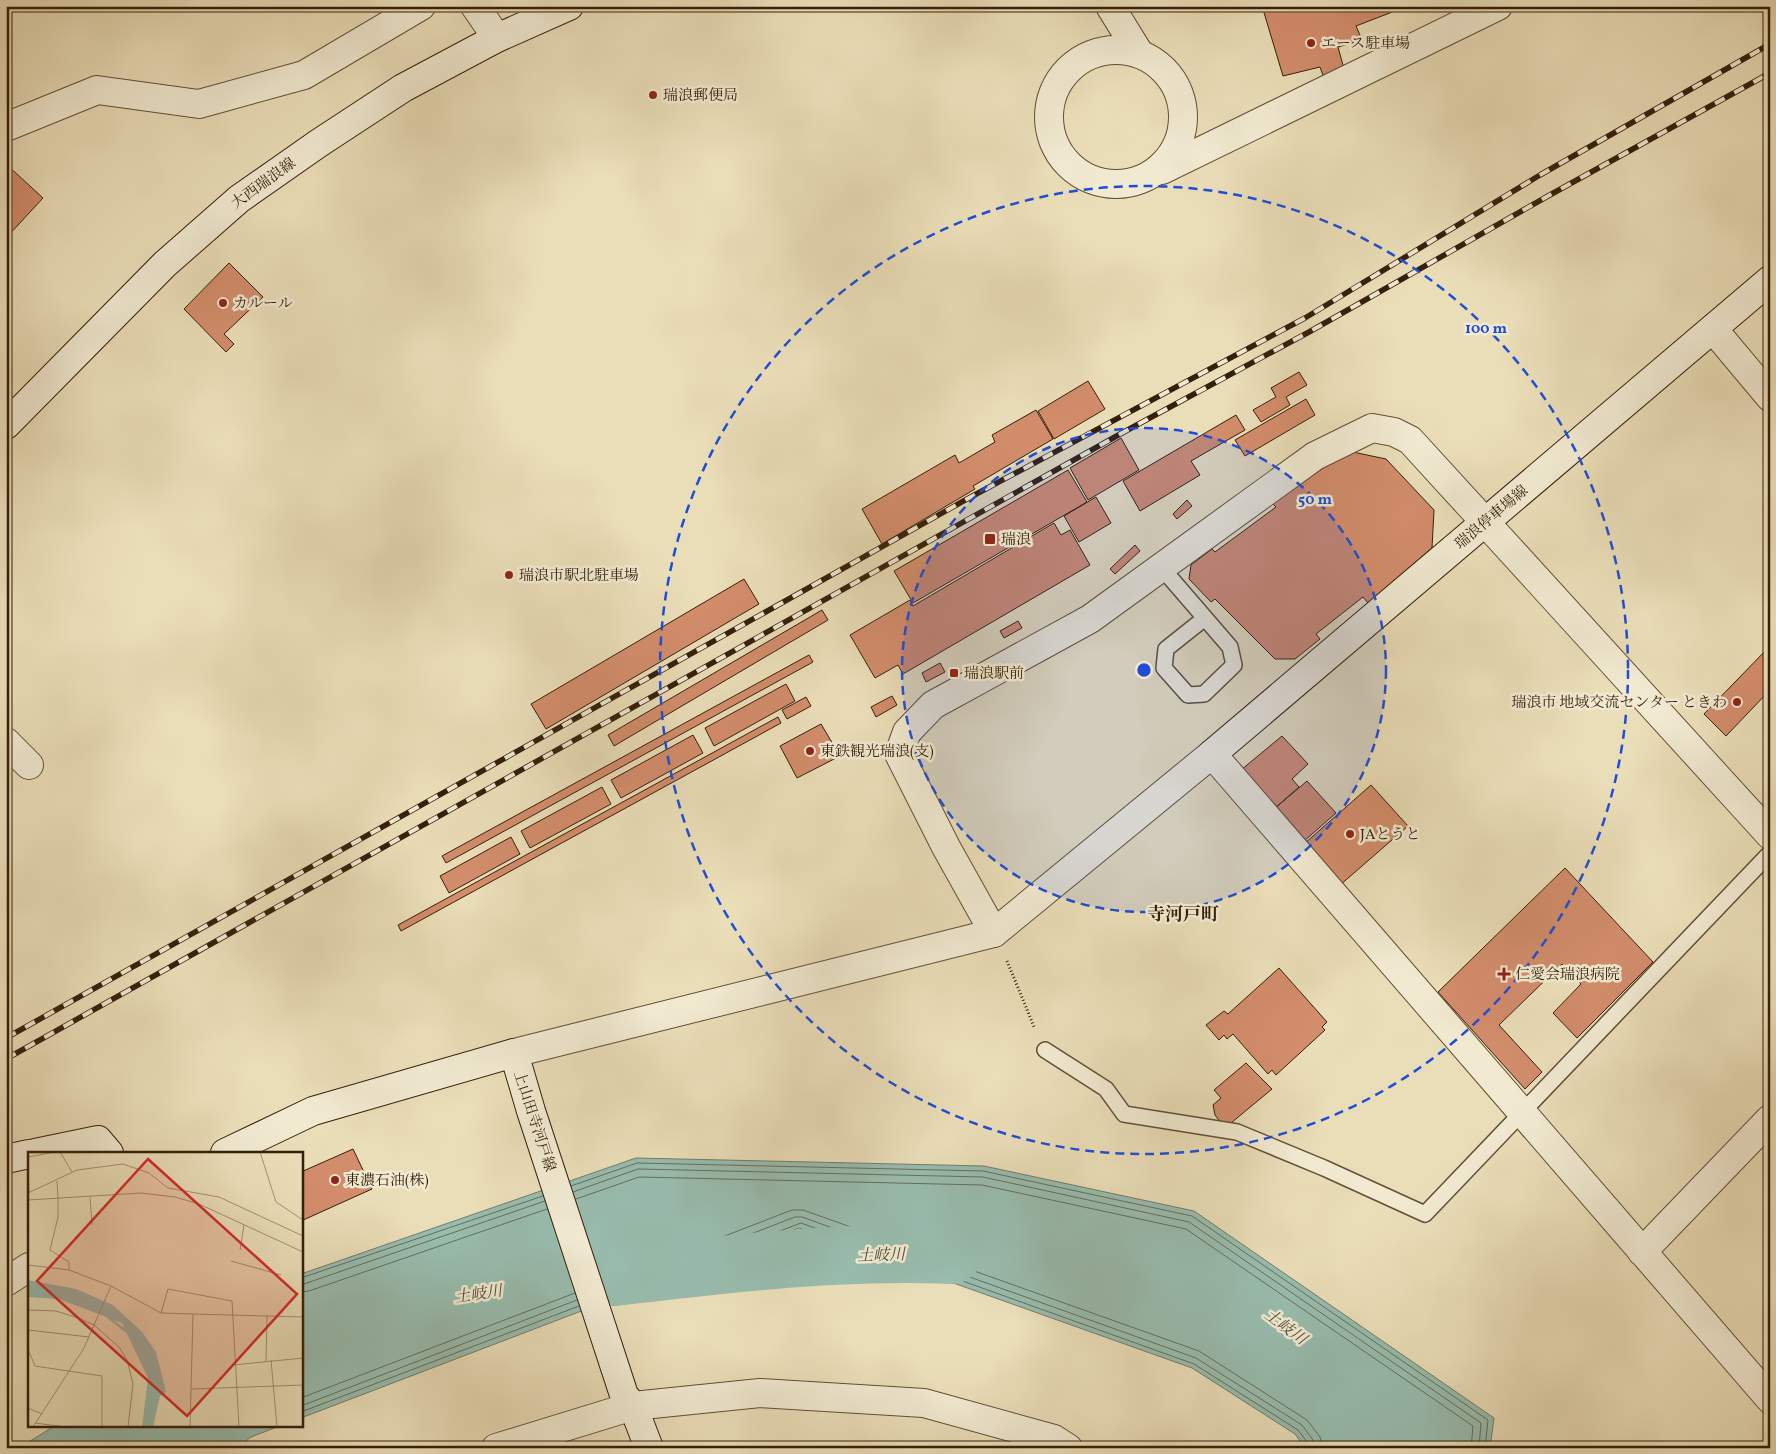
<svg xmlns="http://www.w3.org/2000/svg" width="1776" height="1454" viewBox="0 0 1776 1454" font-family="Vollkorn,'Noto Serif JP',serif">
  <rect width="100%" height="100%" fill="#eadeb8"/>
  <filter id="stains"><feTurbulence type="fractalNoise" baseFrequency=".004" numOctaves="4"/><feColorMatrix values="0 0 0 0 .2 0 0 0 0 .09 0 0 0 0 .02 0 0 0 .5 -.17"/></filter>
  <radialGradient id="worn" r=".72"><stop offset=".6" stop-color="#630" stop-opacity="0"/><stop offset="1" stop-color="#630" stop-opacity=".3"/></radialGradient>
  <path fill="#98bcae" stroke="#707d6c" d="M636,1158L984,1166L1194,1211L1494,1418L1490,1448H1305L1295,1434L1192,1368L799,1228L301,1418V1274Z
    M56,1425H282L251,1437L237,1448H19Z"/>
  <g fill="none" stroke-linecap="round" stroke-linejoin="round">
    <path stroke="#666e5c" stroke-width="1" d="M571,1186L637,1163L983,1171L1192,1216L1488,1420L1485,1448
      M573,1192L638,1169L983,1177L1189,1222L1481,1423L1479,1448
      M576,1199L639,1177L982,1185L1186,1229L1473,1426L1471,1448
      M301,1278L543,1196
      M603,1283L792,1210H803L1199,1351L1307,1420L1320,1437L1323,1448
      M301,1285L545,1201
      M605,1290L795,1217H802L1196,1358L1302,1425L1313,1440L1315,1448
      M301,1292L309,1291L547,1209
      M607,1296L801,1223L1194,1364L1298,1430L1308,1443L1309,1448
      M301,1398L575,1293
      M301,1406L577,1300
      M301,1412L579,1306"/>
    <path stroke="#98bcae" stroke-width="58" d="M615,1277C727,1264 839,1250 952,1255"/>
  </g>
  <path fill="#d38d6c" stroke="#351f09" d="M1262,6H1399L1400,9L1356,26L1362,40L1338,47L1344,69L1324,78L1320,67L1283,76Z
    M6,164L43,198L6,238Z
    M229,263L263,297L224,334L234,344L226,352L184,309Z
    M1299,372L1307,385L1286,397L1290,405L1261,422L1253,410L1276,397L1271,388Z
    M1088,381L1105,409L1054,439L1038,411Z
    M1306,399L1315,415L1245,456L1235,440Z
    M1036,410L1053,439L973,486L975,489L882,544L862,509L955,455L959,463L995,442L992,435Z
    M1236,415L1245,430L1191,461L1200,475L1140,511L1123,481Z
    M1121,438L1139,470L1088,500L1070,468Z
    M1348,451L1386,459L1434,510L1432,548L1368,603L1363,597L1316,634L1320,639L1295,659H1275L1215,599L1211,602L1189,579L1191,565L1212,549L1215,552L1276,507L1272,503Z
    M1068,470L1087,502L913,603L894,571Z
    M1096,497L1111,523L1079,542L1064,516Z
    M1187,500L1192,506L1177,519L1173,514Z
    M1054,523L1061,535L1070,530L1090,565L903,674L898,665L875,678L850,635L910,600L913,606Z
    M1135,545L1140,551L1115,574L1110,569Z
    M744,579L759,604L546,729L531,704Z
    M822,610L828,620L614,746L608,735Z
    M1018,621L1022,628L1004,638L1000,631Z
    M1769,647L1770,690L1726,736L1704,714Z
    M809,655L813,662L446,863L442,856Z
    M940,663L945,672L926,682L922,673Z
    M786,684L795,701L714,746L705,728Z
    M892,696L897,705L876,717L871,707Z
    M806,697L811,706L787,719L782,710Z
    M778,717L781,723L401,931L398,925Z
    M821,724L840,756L797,778L780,746Z
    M693,735L703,753L621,798L611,780Z
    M1282,736L1308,764L1292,779L1299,787L1274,809L1241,770Z
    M1307,781L1336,813L1303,842L1274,809Z
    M1371,785L1408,826L1339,886L1304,844Z
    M602,787L611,804L530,848L521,831Z
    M511,837L520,854L449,893L440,876Z
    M1565,868L1653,962L1577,1038L1553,1013L1581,984L1562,964L1499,1025L1542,1072L1525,1089L1438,992Z
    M1279,968L1327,1022L1322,1027L1325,1030L1276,1075L1272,1070L1268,1074L1233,1034L1227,1039L1224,1035L1219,1040L1206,1025L1224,1011L1228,1014Z
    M1246,1063L1272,1089L1225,1128L1215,1115L1213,1105L1221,1098L1214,1090Z
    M353,1149L372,1189L301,1221V1172Z"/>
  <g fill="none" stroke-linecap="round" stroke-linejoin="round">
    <g stroke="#624f35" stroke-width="18">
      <path id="service" d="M1161,567L1230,647L1234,665L1204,694L1188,695L1164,668L1166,649L1205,618
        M1045,1050L1106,1089L1124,1114L1237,1132L1324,1168L1425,1214L1770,853"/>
    </g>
    <g stroke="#624f35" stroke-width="30">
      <path id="minor" d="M475,6L497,38
        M1049 117a67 67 0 1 1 134 0a67 67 0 1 1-134 0Z
        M6,127L97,90L199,104L304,75L421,6
        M1162,170L1498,6
        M1713,329L1770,397
        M6,742L29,765
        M1212,754L1770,1399
        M994,933L946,847L899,754L907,732L933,705L1090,619L1315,456L1372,428L1394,432L1410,440L1485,522
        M1642,1252L1770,1119
        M496,1448L633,1406L760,1393L924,1403L1054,1439L1068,1448"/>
    </g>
    <g stroke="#624f35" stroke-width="30">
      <path id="tertiary" d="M1110,6L1139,53
        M1485,522L1770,835
        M514,1053L994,933L1212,754
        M6,1282L29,1267"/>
    </g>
    <g stroke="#351f09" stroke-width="30">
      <path id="secondary" d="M6,425L165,264L239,199L319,143L403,88L497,38L569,6
        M1212,754L1770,280
        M35,1153L98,1140L109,1153
        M225,1153L313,1111L514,1053L531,1111L624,1395L633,1406L649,1448
        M6,1159L29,1154"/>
    </g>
    <path stroke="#351f09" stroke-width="3" stroke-dasharray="1 2.5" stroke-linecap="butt" d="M1007,961L1035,1029"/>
    <use href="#service" stroke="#f1ead1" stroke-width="15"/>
    <use href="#minor" stroke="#f1ead1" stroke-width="28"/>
    <use href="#tertiary" stroke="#f1ead1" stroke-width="28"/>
    <use href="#secondary" stroke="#f1ead1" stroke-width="28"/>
    <g stroke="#351f09" stroke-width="5.5">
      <path id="rail" d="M6,1038L967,499L1305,318L1540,175L1770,44
        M6,1059L1122,433L1309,332L1548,196L1770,73"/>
    </g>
    <use href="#rail" stroke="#f1ead1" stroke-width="4" stroke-dasharray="11" stroke-linecap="butt"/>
  </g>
  <circle cx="1144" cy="670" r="242" fill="#1d4ed8" fill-opacity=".12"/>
  <g fill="none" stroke="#1d4ed8" stroke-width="2.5" stroke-dasharray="9 6">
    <circle cx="1144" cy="670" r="242"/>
    <circle cx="1144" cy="670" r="484"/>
  </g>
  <g fill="#8f2418" stroke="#f1ead1" stroke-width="2">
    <circle cx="1311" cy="43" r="5"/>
    <circle cx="653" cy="95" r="5"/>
    <circle cx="223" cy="303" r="5"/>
    <rect x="984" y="533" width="12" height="12" rx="2.5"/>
    <circle cx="509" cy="575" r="5"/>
    <rect x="949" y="668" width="10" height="10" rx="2.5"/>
    <circle cx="1737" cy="702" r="5"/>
    <circle cx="810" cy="751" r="5"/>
    <circle cx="1350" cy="834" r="5"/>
    <path d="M1501.5 966.5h5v5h5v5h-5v5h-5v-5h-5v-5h5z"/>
    <circle cx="335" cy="1180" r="5"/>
  </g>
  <g text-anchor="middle" stroke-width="5" stroke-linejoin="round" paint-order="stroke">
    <g font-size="15" fill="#351f09" stroke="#f1ead1" text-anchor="start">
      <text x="1321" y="48">エース駐車場</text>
      <text x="663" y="100">瑞浪郵便局</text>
      <text x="233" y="308">カルール</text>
      <text x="1001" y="544">瑞浪</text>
      <text x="519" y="580">瑞浪市駅北駐車場</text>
      <text x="964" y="678">瑞浪駅前</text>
      <text x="1727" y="707" text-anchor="end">瑞浪市 地域交流センター ときわ</text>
      <text x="820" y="756">東鉄観光瑞浪(支)</text>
      <text x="1360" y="839">JAとうと</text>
      <text x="1515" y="979">仁愛会瑞浪病院</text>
      <text x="345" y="1185">東濃石油(株)</text>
    </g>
    <g font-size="15" fill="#351f09" stroke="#f1ead1">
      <text transform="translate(263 183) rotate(-36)" y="5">大西瑞浪線</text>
      <text transform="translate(1491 517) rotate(-40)" y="5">瑞浪停車場線</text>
      <text transform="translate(535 1121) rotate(72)" y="5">上山田寺河戸線</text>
    </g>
    <g font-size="16" font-style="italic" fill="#534e3b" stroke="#f1ead1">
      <text transform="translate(881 1254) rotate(-2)" y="6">土岐川</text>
      <text transform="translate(478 1293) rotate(-8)" y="6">土岐川</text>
      <text transform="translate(1286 1326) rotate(37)" y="6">土岐川</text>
    </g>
    <g font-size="18" font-weight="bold" fill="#351f09" stroke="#f1ead1">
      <text x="1183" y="920">寺河戸町</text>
    </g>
  </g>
  <g transform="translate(28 1152)">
    <rect width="275" height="275" fill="#eadeb8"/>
    <path d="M0,128L48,137L85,153L114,180L128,200L138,240L132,244L125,275H114L120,226L94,171L31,147L0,145Z" fill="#98bcae"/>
    <path fill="none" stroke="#98bcae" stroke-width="2.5" d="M75,161L104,184"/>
    <path fill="none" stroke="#a29272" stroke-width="1" d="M32,0L44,20M232,0L248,50L275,68M0,5L27,0M0,20L1,41M29,29L30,47M0,41L49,18L95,12L121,21L140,36L191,45L275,84M62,44L64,73M0,48L113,41L147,45L171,52L275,100M212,98L216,73M203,109L253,123M0,113L41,118M83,134L133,161L165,162L162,275M275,156V173M0,158L28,159L50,166L66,173L91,195L99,208L105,232L100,275M133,161L140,137L204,149L211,275M165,162L275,165M0,178L61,185M0,197L7,214L74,224V275M243,208L249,275M238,209L239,164M205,213L275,206M163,237L275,233M0,256L14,262M7,271L38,275M5,275L56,196L83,134L41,118V110L22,98L30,65V47"/>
    <path fill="#d62828" fill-opacity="0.15" stroke="#d62828" stroke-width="2.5" d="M120,7L269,142L159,264L9,129Z"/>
    <rect width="275" height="275" fill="none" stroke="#351f09" stroke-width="2.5"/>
  </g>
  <circle cx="1144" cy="670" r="8" fill="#1d4ed8" stroke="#f1ead1" stroke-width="2.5"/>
  <g font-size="15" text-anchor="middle" font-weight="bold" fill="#1d4ed8" stroke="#f1ead1" stroke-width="5" stroke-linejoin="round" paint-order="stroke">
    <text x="1486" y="333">100 m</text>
    <text x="1315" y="504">50 m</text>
  </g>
  <rect width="1776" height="1454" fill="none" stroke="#eadeb8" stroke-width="25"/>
  <rect x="8" y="8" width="1761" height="1439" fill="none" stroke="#351f09" stroke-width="2.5"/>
  <rect x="12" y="12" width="1751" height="1429" fill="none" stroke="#351f09"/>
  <rect width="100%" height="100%" filter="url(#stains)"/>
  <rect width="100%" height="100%" fill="url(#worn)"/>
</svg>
